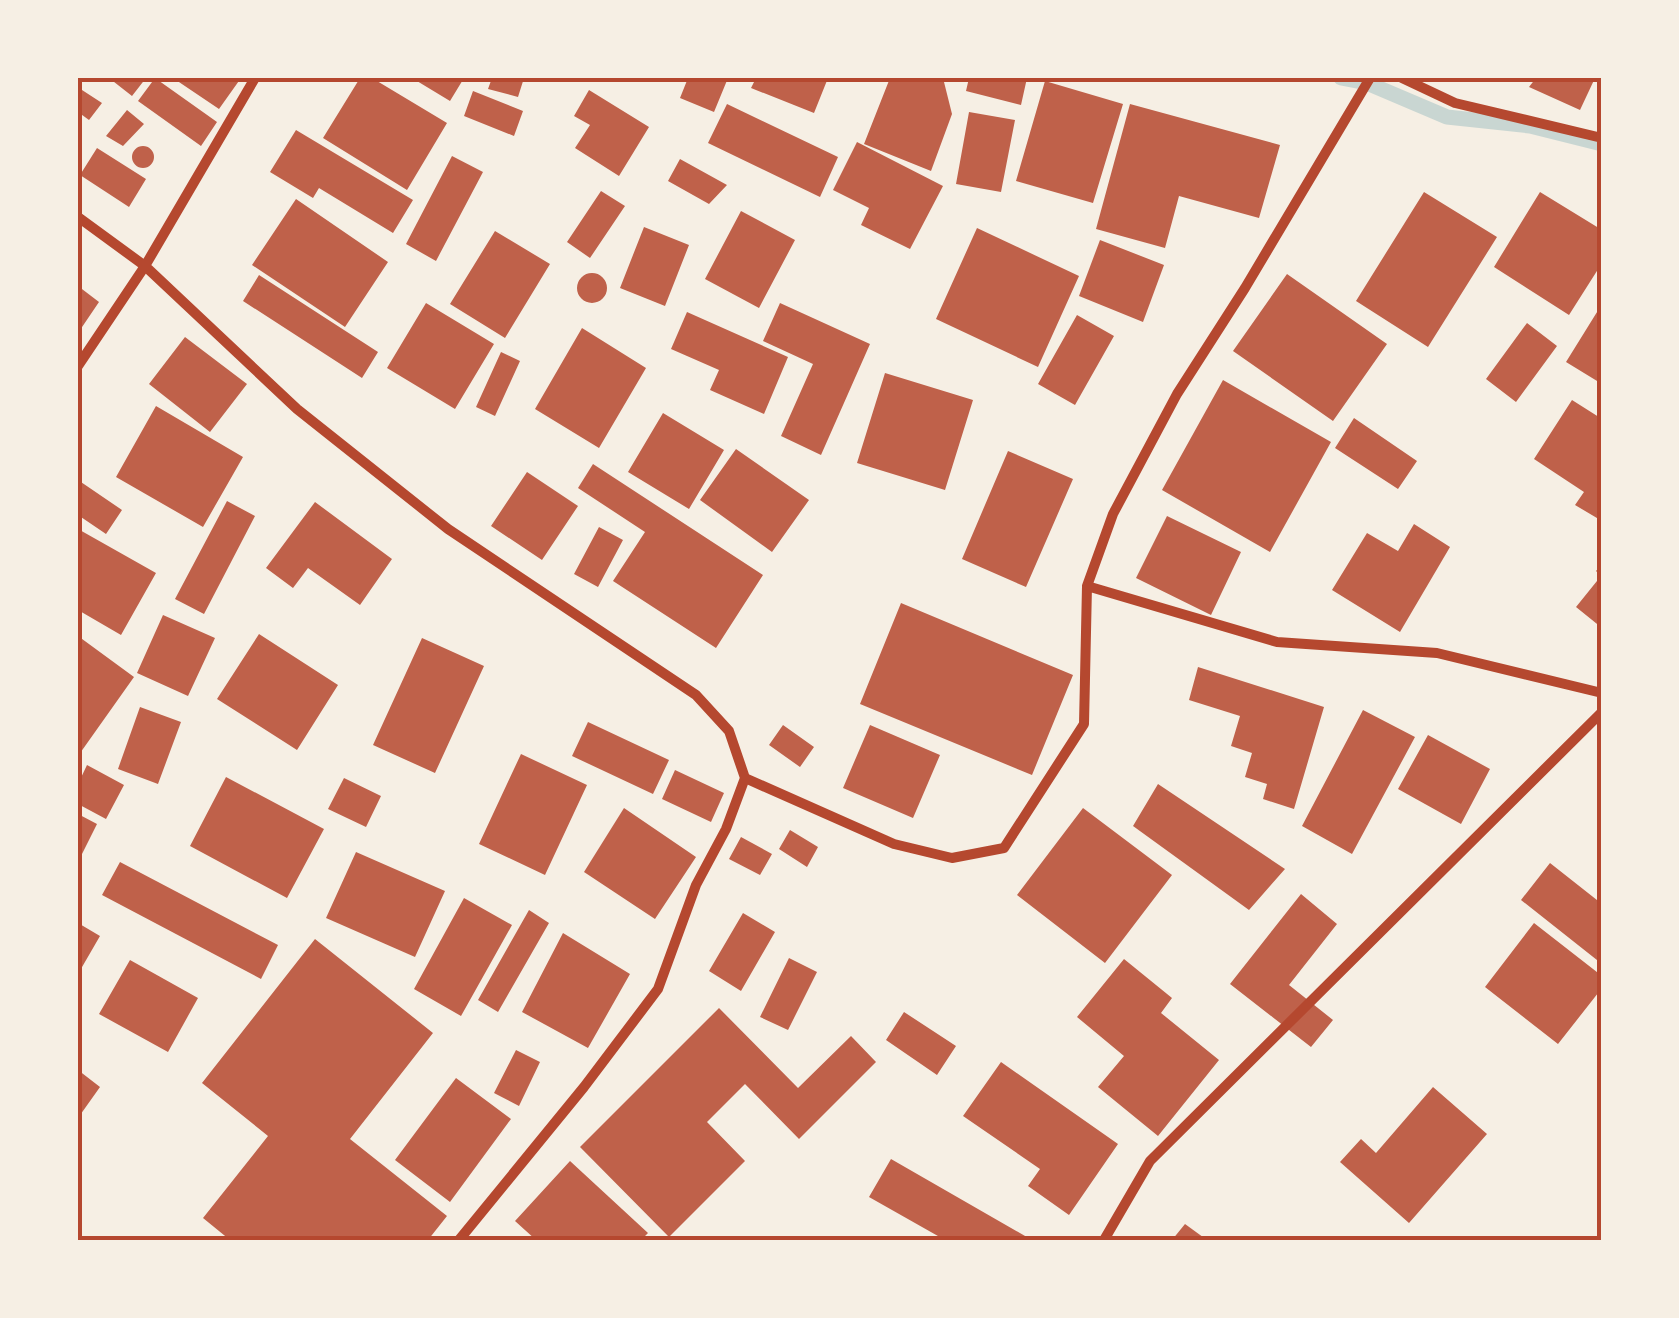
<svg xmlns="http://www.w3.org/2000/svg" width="1679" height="1318" viewBox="0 0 1679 1318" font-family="'Space Grotesk',sans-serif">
  <rect width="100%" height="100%" fill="#f6efe4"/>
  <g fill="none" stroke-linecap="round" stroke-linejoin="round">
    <path stroke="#c9d6d2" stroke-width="15" d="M1341,78L1367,83L1447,117L1530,126L1602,144"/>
  </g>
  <path fill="#bf614a" d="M109,78H146L132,96Z
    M155,78L217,122L201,146L138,101Z
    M173,78H241L219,109Z
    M360,78H372L447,123L407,190L323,138Z
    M412,78H464L450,101Z
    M492,78H524L518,97L488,89Z
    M688,78H728L714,112L680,98Z
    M756,78H828L814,113L751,88Z
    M890,78H943L952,114L931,171L864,144Z
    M969,78H1027L1021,105L966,91Z
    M1536,78H1595L1580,110L1529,87Z
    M1045,81L1123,104L1093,203L1016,181Z
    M82,90L102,103L89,120L78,112V96Z
    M589,90L649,127L619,176L575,148L590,125L574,116Z
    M473,91L523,111L514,136L464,116Z
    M727,104L838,157L820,197L708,143Z
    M1130,104L1280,145L1259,218L1179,196L1165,248L1096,229Z
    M127,110L144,124L123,146L106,136Z
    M969,112L1015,120L1001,192L956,184Z
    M296,130L413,200L393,233L319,188L313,198L270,172Z
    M857,142L943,186L910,249L861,225L869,208L833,190Z
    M132 157a11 11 0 1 1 22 0a11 11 0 1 1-22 0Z
    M97,148L146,179L129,207L80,175Z
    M452,156L483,172L436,261L406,244Z
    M680,159L727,185L709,204L668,181Z
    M601,191L625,206L590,258L567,242Z
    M1424,192L1497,237L1428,347L1356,301Z
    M1540,192L1602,230V263L1569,315L1494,267Z
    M296,199L388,262L345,327L252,265Z
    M741,211L795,240L759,308L705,279Z
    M644,227L689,245L665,306L620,288Z
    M977,228L1079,276L1038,367L936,319Z
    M495,231L550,264L505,338L450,304Z
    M1100,240L1164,265L1143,322L1079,296Z
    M577 288a15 15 0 1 1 30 0a15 15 0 1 1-30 0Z
    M1287,274L1387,344L1333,421L1233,351Z
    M259,275L378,352L362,378L243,301Z
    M78,286L99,302L78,333Z
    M426,303L494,344L455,409L387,368Z
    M780,303L870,344L821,455L781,436L813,364L763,341Z
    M1602,304V384L1566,362Z
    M687,312L788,357L764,414L710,390L719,370L671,349Z
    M1077,315L1114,336L1075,405L1038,384Z
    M1527,323L1557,346L1516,402L1486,379Z
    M582,328L646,368L599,448L535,409Z
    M185,337L247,384L210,432L149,384Z
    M501,352L520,361L495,416L476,407Z
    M885,373L973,400L945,490L857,463Z
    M1223,380L1331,442L1270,552L1162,490Z
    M1572,400L1602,419V521L1575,505L1584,492L1534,459Z
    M156,406L243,457L203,527L116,477Z
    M663,413L724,450L689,509L628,472Z
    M1354,418L1417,461L1398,489L1335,448Z
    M736,449L809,500L772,552L700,500Z
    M1008,451L1073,479L1026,587L962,559Z
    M593,464L763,575L716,648L613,581L645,532L578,488Z
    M527,472L578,506L542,560L491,526Z
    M78,480L122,510L106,534L78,515Z
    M227,501L255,516L204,614L175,599Z
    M315,502L392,559L360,605L308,568L293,588L266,568Z
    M1167,516L1241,552L1211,615L1136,578Z
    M1414,524L1450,547L1400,632L1332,590L1367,533L1398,551Z
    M599,527L623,540L598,587L574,574Z
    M78,529L156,573L121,635L78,610Z
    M1602,564V628L1576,607L1601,576L1596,571Z
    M901,603L1073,675L1032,775L860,704Z
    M163,615L215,638L188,696L137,673Z
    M259,634L338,685L297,750L217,699Z
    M78,636L134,677L78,756Z
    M422,638L484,666L435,773L373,745Z
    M1198,667L1324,707L1294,809L1263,799L1267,784L1245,777L1252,753L1231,746L1240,716L1189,700Z
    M140,707L181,722L158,784L118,769Z
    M1363,710L1415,737L1352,854L1302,826Z
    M588,722L669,760L653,794L572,756Z
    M783,725L814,747L800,767L769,745Z
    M870,725L940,755L913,818L843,788Z
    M1428,735L1490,769L1461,824L1398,789Z
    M521,754L587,785L545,875L479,844Z
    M87,765L124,785L106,819L78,804V784Z
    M675,770L724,793L711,822L662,799Z
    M226,777L324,829L287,898L190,846Z
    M344,778L381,796L366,827L328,809Z
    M1158,784L1285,869L1249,910L1133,826Z
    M624,808L696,857L655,919L584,872Z
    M1083,808L1172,875L1105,963L1017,895Z
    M78,814L97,824L78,862Z
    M790,830L818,847L807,867L779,849Z
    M741,837L772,854L760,875L729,859Z
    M356,852L445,891L415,957L326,918Z
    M120,862L278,945L261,979L102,895Z
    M1550,863L1602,904V964L1521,900Z
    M1301,894L1337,924L1289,985L1333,1020L1311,1047L1230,984Z
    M464,898L512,925L461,1016L414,989Z
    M529,910L549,923L498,1012L478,1000Z
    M743,913L775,932L741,991L709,971Z
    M78,923L100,936L78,974Z
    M1534,923L1602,976V988L1558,1044L1485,987Z
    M563,933L630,974L588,1048L522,1012Z
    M315,939L433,1033L350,1139L447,1216L428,1240H230L203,1218L268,1136L202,1083Z
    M789,958L817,972L788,1030L760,1017Z
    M1124,959L1172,998L1161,1013L1219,1060L1158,1136L1098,1087L1124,1056L1077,1017Z
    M130,960L198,998L168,1052L99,1014Z
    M719,1008L798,1088L851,1036L876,1062L799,1139L745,1084L707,1122L745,1161L669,1237L580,1147Z
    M904,1012L956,1046L937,1075L886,1040Z
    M516,1050L540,1062L519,1106L494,1093Z
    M1001,1062L1118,1144L1069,1215L1028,1186L1040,1169L963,1116Z
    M78,1070L100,1087L78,1118Z
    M456,1078L511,1119L450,1202L395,1160Z
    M1433,1087L1487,1134L1409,1223L1340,1162L1361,1139L1376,1153Z
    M891,1159L1032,1240H945L869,1197Z
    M570,1161L648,1233L641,1240H536L515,1221Z
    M1185,1224L1207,1240H1172Z"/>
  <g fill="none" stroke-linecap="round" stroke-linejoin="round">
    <path stroke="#b5482f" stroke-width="10" d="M1402,78L1455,103L1602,138
      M78,217L145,266L297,409L448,529L696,695L729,731L745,778L726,829L696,885L658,989L584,1087L459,1240
      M78,366L145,266L255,78
      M1087,586L1277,642L1437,653L1602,693
      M745,778L894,844L952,858L1004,848L1084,724L1087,586L1113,514L1177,394L1245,288L1370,78
      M1104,1240L1150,1161L1602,712"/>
  </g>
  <rect width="1679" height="1318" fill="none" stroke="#f6efe4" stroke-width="160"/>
  <rect x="80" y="80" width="1519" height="1158" fill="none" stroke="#b5482f" stroke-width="4"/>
</svg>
